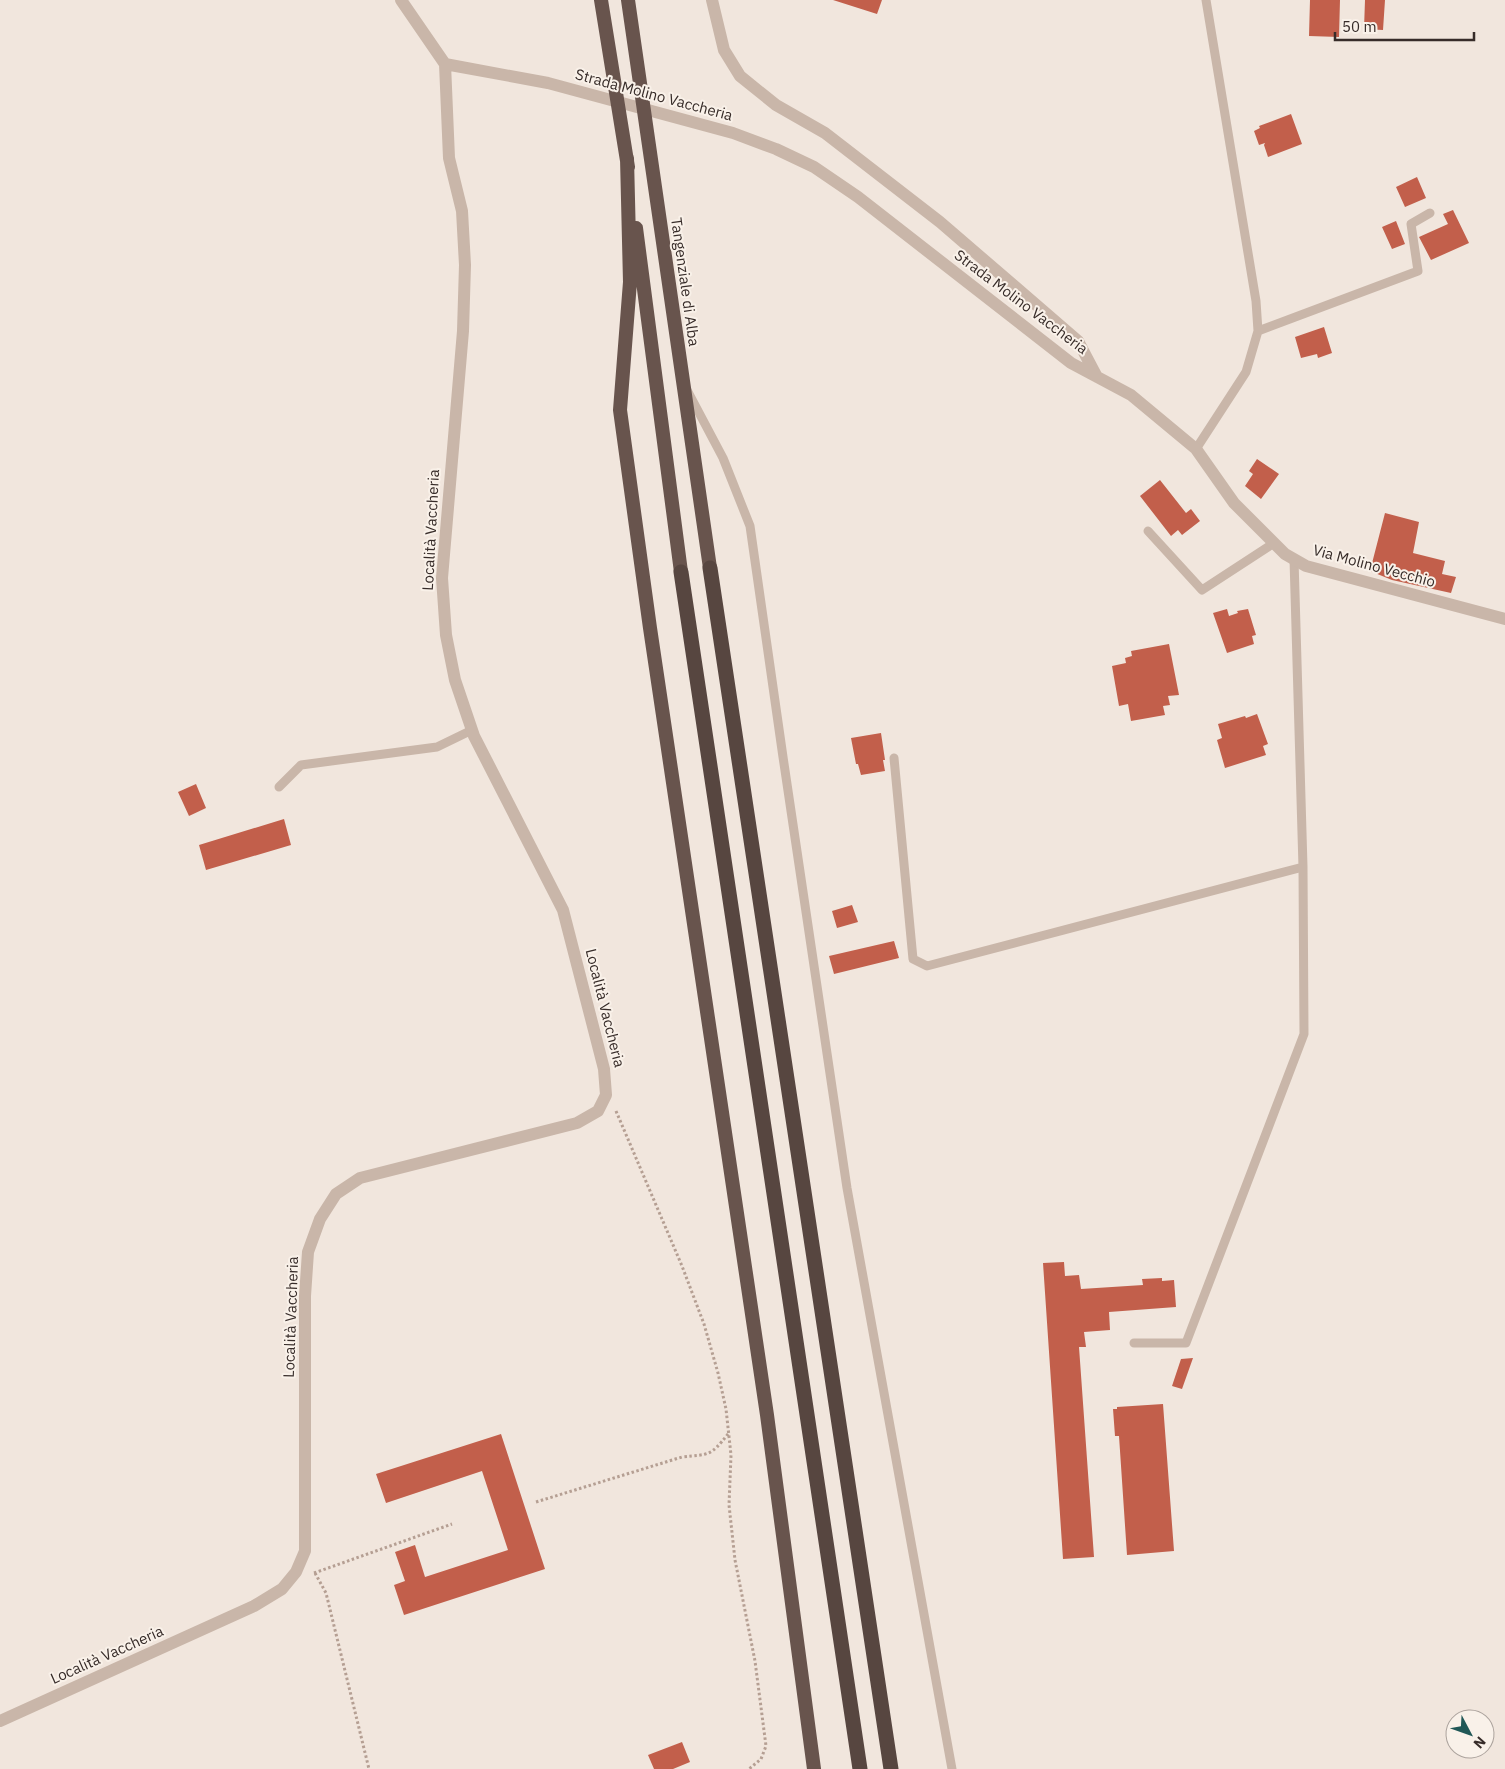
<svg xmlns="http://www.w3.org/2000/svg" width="1505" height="1769" viewBox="0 0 1505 1769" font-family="'IBM Plex Sans',sans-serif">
  <rect width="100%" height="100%" fill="#f1e6dd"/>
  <path fill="#c25f4b" d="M833,0H882L877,14Z
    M1310,0H1340L1339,37L1309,36Z
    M1365,0H1385L1383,30L1364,29Z
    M1291,114L1302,144L1268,157L1264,145L1265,143L1259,145L1254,131L1260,128L1259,126Z
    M1417,177L1426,198L1405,207L1396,187Z
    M1453,210L1469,243L1431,260L1419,237L1448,224L1443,214Z
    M1396,221L1405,244L1392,249L1382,227Z
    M1324,327L1332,353L1318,358L1317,354L1301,358L1295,337Z
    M1257,459L1279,474L1261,499L1245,486L1253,474L1249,471Z
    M1160,480L1186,513L1191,509L1200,521L1182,535L1178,530L1171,536L1140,496Z
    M1385,513L1419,522L1413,553L1445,561L1442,574L1456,577L1451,593L1392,580L1370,571Z
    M1227,609L1229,616L1238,613L1237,611L1248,609L1256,635L1252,636L1254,644L1227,653L1213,613Z
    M1169,644L1179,695L1168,696L1170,705L1163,706L1165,715L1131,721L1128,704L1119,706L1112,666L1126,663L1125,658L1132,656L1131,651Z
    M1257,714L1268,744L1263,746L1266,755L1225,768L1217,740L1222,738L1218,724L1245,716L1246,718Z
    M881,733L885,760H883L885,771L861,775L858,764H856L851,738Z
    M196,784L206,808L189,816L178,792Z
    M284,819L291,845L206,870L199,845Z
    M852,905L858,922L837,928L832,911Z
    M894,941L899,958L834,974L829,956Z
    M1064,1262L1065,1276L1079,1275L1081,1289L1143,1285L1142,1279L1162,1278V1281L1174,1280L1176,1307L1109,1312L1110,1330L1084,1332L1086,1347H1079L1094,1557L1063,1559L1043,1263Z
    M1193,1358L1182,1389L1172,1386L1181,1359Z
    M1163,1404L1174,1551L1127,1555L1119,1436H1115L1113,1409H1117V1407Z
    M501,1434L545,1569L404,1615L394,1585L405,1581L395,1552L415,1545L425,1577L508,1550L482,1471L386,1503L376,1474Z
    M682,1742L690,1762L673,1769H654L648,1755Z"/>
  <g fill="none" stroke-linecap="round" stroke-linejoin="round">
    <path stroke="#b59f93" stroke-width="3" stroke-dasharray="2.5 2.5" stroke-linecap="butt" d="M616,1111L682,1266L704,1324L718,1373L726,1409L731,1455L729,1505L735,1560L755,1661L766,1746L761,1759L749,1769
      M536,1502L682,1457C709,1454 710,1457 728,1434
      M314,1573L452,1524
      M315,1573L326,1593L369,1769"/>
    <path stroke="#c9b6a9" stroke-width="9" d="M1258,331L1418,271L1411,224L1430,213
      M687,390L723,458L750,526L783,757L847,1188L952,1769
      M1196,449L1246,372L1258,331L1256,301L1206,0
      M1148,531L1202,590L1274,543
      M894,758L913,959L927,966L1303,867
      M279,787L301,765L437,747L472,730
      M1134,1343H1186L1304,1034L1303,867L1294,559"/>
    <path stroke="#c9b6a9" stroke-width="12" d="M401,0L445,64
      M712,0L724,50L740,76L776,105L825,133L940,222L1078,341L1097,377
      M445,64L548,83L733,133L776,149L814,167L858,197L1071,363L1131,395L1196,449L1234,503L1285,554L1306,566L1505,619
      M0,1721L254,1606L282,1589L296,1572L305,1551V1296L308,1252L320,1219L336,1194L360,1178L577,1123L598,1111L606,1095L604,1069L563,910L474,736L455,680L446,635L442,578L463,331L465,265L462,211L449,158L445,64"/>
    <path stroke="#68544d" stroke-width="14" d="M601,0L628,167
      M628,0L710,568
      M627,158L630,282L620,410L650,628L767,1415L814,1769
      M636,228L681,572"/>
    <path stroke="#574640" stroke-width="15" d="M710,568L891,1769
      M681,572L860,1769"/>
  </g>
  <g text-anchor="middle" stroke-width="4" stroke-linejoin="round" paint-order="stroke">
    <g font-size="15" fill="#372c29" stroke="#f9f1e9">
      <text transform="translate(654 95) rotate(15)" y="5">Strada Molino Vaccheria</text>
      <text transform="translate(685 282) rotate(82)" y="5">Tangenziale di Alba</text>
      <text transform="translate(1021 302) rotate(37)" y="5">Strada Molino Vaccheria</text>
      <text transform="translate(431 530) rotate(-87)" y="5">Località Vaccheria</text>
      <text transform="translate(1374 566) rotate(15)" y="5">Via Molino Vecchio</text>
      <text transform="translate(605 1008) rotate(76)" y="5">Località Vaccheria</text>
      <text transform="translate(291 1317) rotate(-88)" y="5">Località Vaccheria</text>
      <text transform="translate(107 1655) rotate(-24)" y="5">Località Vaccheria</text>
    </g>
  </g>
  <g transform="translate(1470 1734) rotate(131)"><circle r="24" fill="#f9f1e9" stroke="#aba29c"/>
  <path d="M0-4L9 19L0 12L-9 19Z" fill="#205756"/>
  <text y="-8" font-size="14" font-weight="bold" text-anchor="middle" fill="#372c29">N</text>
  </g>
  <path d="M1335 32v8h139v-8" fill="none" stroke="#372c29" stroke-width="2.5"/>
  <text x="1342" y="32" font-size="15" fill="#372c29" stroke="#f9f1e9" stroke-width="4" paint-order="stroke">50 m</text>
</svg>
